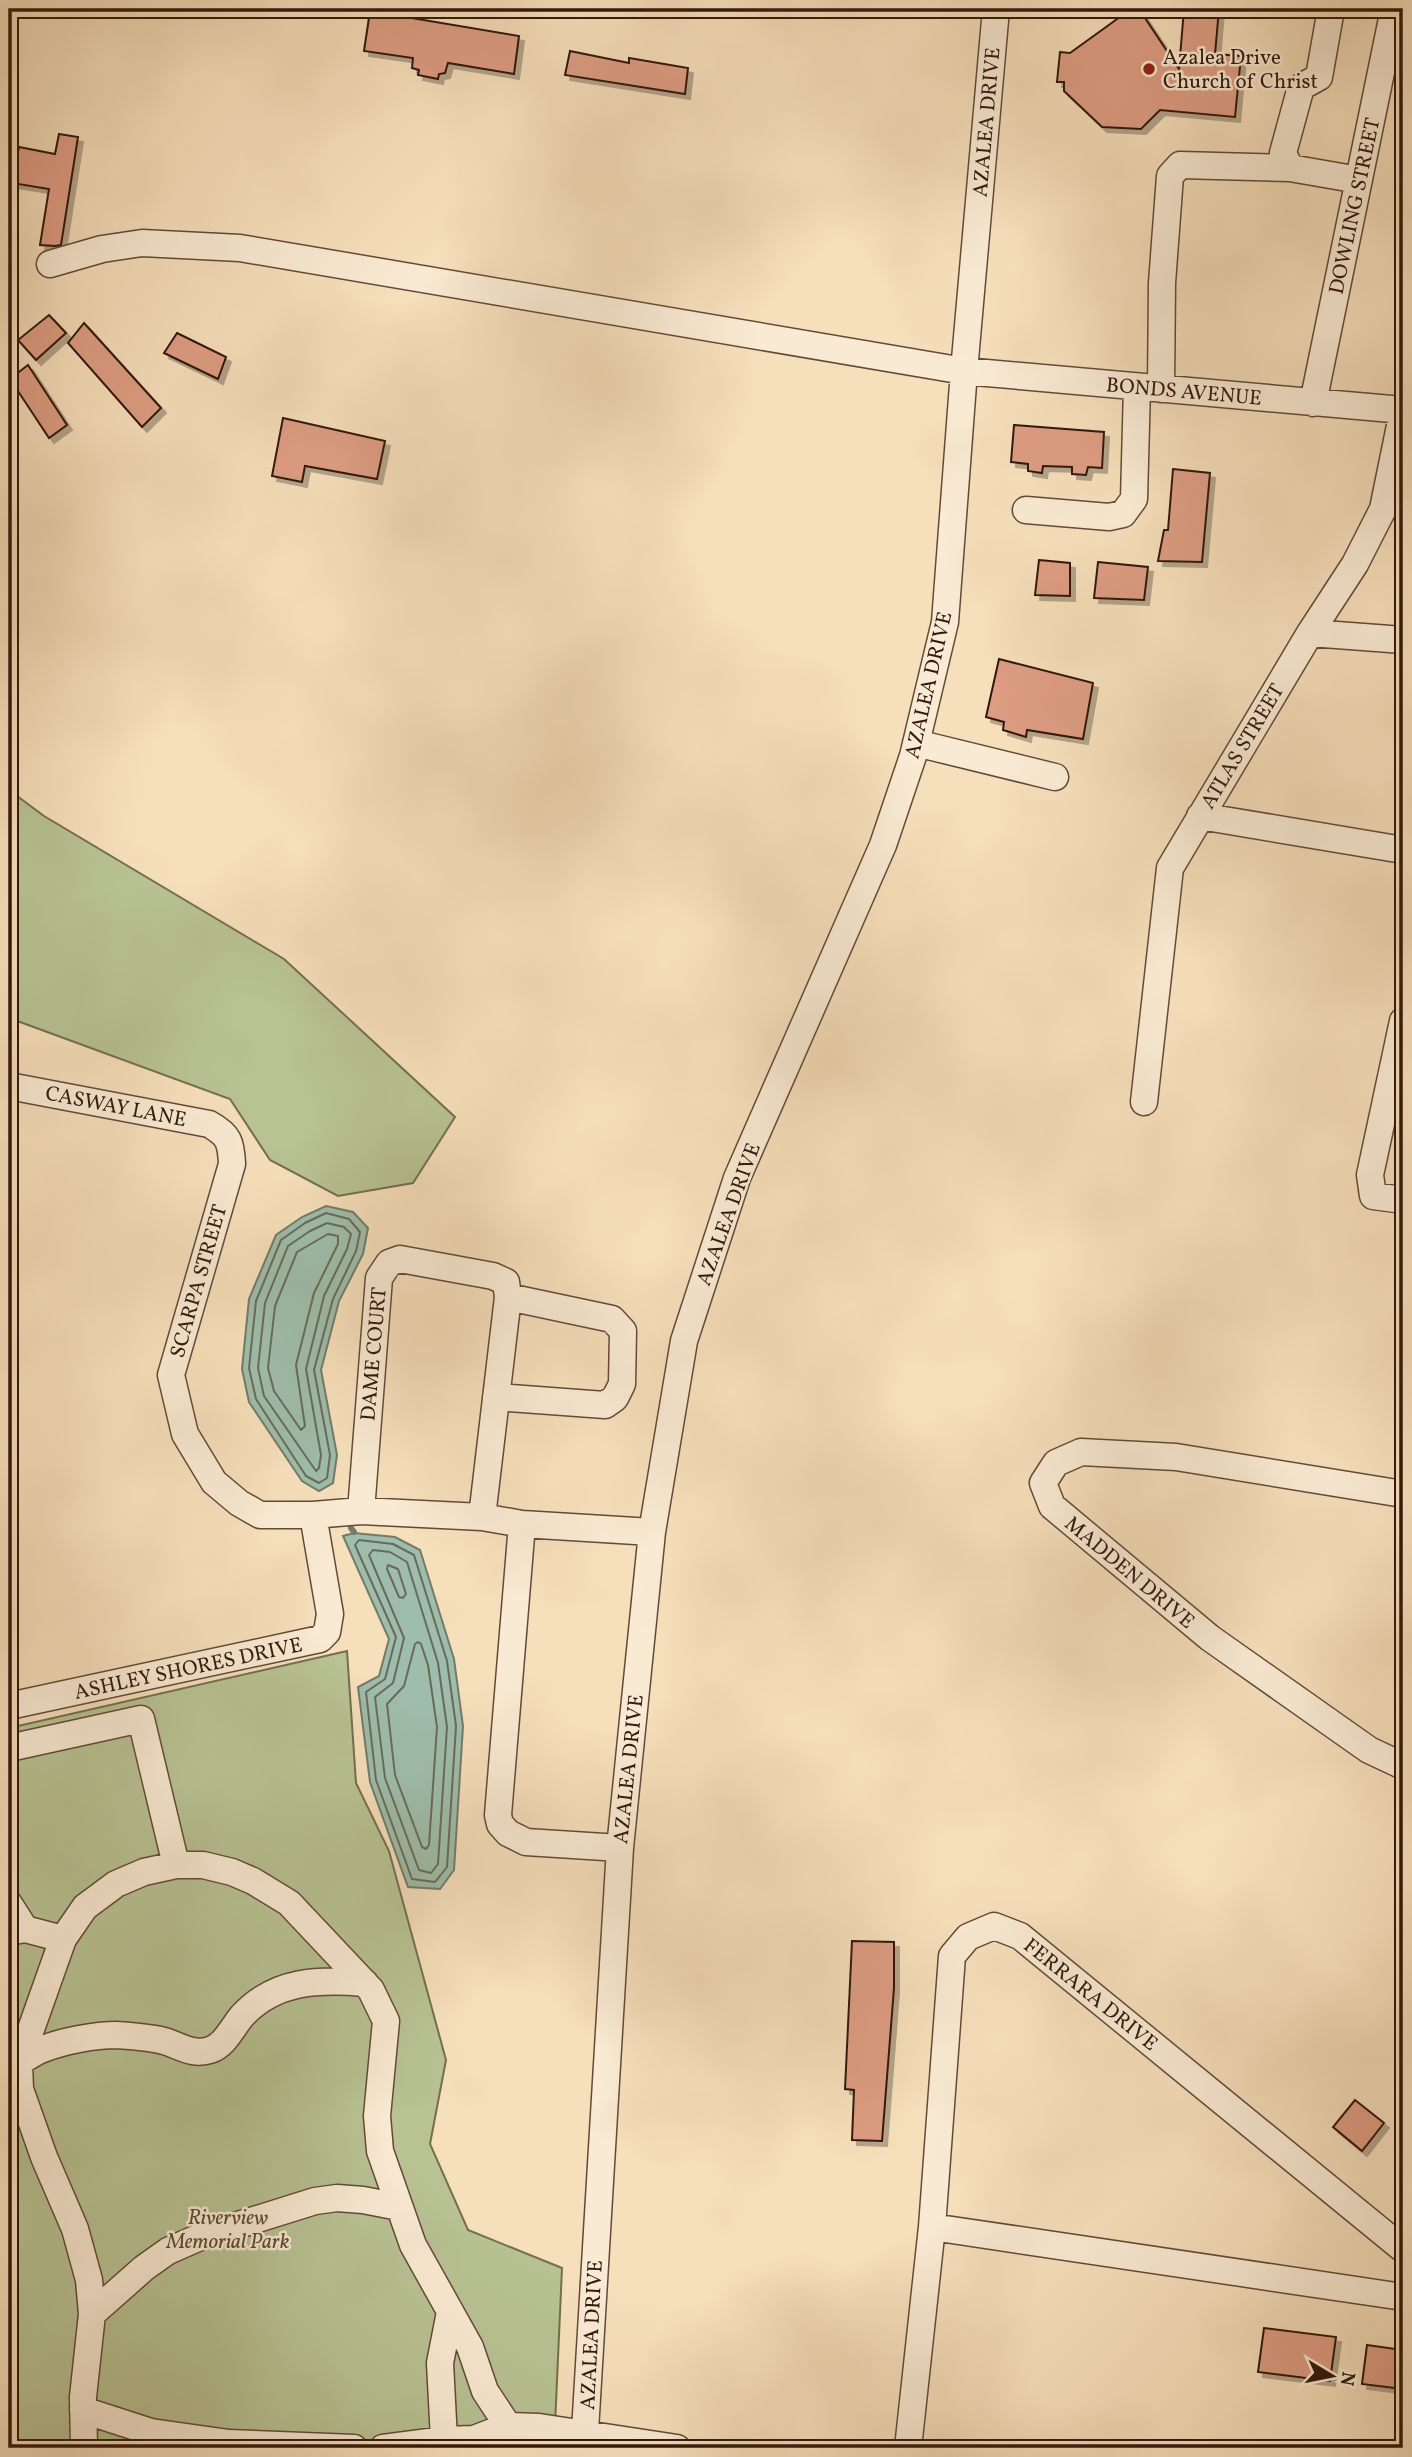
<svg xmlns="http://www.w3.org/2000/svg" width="1412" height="2457" viewBox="0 0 1412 2457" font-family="Vollkorn,serif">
  <defs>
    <filter id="shadow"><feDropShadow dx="5" dy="5" stdDeviation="0" flood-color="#0004"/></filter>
  </defs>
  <rect width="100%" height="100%" fill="#f6dfbb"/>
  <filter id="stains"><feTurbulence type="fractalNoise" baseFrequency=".00286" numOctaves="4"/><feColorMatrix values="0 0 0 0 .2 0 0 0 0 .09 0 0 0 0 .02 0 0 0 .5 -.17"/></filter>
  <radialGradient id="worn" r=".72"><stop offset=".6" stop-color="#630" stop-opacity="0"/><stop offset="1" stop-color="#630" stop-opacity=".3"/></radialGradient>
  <path fill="#b8c293" stroke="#756e50" stroke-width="2" d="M9,790L44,816L284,959L455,1117L413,1183L338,1196L270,1160L230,1099L9,1018Z
    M347,1651L356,1783L389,1851L446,2060L430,2144L468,2230L562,2268L554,2448H9V1728Z"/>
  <path fill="#9ebdaa" stroke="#737b6b" stroke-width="2" d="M326,1206L353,1212L368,1228L363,1254L339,1301L321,1370L337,1455L333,1483L319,1491L302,1481L249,1402L242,1369L249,1299L276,1235L302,1217Z
    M354,1533L395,1537L420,1550L454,1659L463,1726L454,1870L440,1889L408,1887L370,1782L358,1687L379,1676L389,1639L343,1536Z"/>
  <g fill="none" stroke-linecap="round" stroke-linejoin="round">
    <path stroke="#686b5c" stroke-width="2" d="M326,1213L349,1219L360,1232L356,1251L333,1299L314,1370L330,1455L327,1478L319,1483L306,1476L256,1399L249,1368L256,1301L281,1240L305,1223Z
      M327,1223L344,1227L351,1234L347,1249L324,1296L306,1369L321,1455L319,1468L316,1471L264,1396L258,1368L265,1303L288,1246L310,1231Z
      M328,1234L338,1236V1244L314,1293L296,1365L305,1426L301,1430L274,1391L268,1368L275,1306L297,1252Z
      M359,1540L393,1544L414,1555L447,1661L456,1726L447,1867L435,1882L412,1879L376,1780L366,1692L385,1679L396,1637L355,1545Z
      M373,1550L390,1552L407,1562L438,1663L447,1727L438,1864L431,1873L419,1870L385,1778L375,1697L393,1683L404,1638L369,1555Z
      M388,1565L398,1569L406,1594L403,1598L399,1597L387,1569Z
      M418,1642L421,1644L428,1665L437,1727L429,1845L426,1849L422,1847L395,1775L387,1704L404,1686L415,1644Z"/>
    <path stroke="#737b6b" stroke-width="6" d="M351,1528L354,1532"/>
  </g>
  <path fill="#de9d83" stroke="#32190d" stroke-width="2" filter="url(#shadow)" d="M1131,9H1139L1179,69L1184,9H1219L1215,54L1241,56L1235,117L1160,110L1141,129L1102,127L1064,91V82H1057L1060,52L1070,53Z
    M370,11L519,36L514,74L448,63L445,73L439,74L438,79L418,75L419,70L412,68L413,58L364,51Z
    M570,51L629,63V58L688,68L685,94L565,75Z
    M59,134L78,137L61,245L55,246L40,245L49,189L12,183L19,147L55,154Z
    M49,315L66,333L36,360L18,340Z
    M84,323L161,408L142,427L68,343Z
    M177,333L226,357L218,379L164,353Z
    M28,365L67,425L49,438L10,379Z
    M283,418L385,441L377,479L305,466L302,482L272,476Z
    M1014,425L1104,432L1102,468L1088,467L1086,475L1072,474V467L1043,466L1042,473L1028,471V464L1011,462Z
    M1173,469L1210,473L1202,562L1158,561L1164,530H1168Z
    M1039,560L1070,563V596L1035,595Z
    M1098,562L1148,567L1144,600L1094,598Z
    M999,659L1093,683L1083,739L1027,730L1026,737L1003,730L1004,722L986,717Z
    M852,1941L894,1942V1988L882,2141L852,2140L854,2090L845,2089Z
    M1355,2100L1384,2123L1362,2151L1333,2127Z
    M1264,2328L1336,2337L1330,2381L1258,2372Z
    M1367,2345L1403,2350V2389L1362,2384Z"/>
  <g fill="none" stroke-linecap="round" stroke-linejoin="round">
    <g stroke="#634a38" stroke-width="29">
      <path id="minor" d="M1331,9L1319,77L1301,87L1283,153L1290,168L1359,180
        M50,264L102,249L142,243L240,248L964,371L1403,410
        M1161,389L1162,283L1170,176L1180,165L1290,168
        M1313,403L1394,9
        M1026,510L1109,517L1123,514L1134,499L1137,387
        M1310,633L1403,640
        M916,743L1055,777
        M1200,816L1403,850
        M1403,1021L1370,1175L1373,1196L1403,1200
        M9,1086L209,1124C229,1135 231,1142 232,1164L171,1375L185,1434L214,1482L239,1503L260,1515H313L361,1511L482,1517L522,1524L652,1532
        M1144,1102L1170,868L1310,633L1355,564L1383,509L1403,411
        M496,1397L605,1405L615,1398L622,1384L623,1331L612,1319L508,1297
        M1403,1494L1176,1457L1081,1452L1056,1463L1043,1483L1052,1506L1210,1638L1369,1750L1403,1766
        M361,1511L379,1278L389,1263L400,1259L493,1276L506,1282L508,1297L482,1517
        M522,1524L498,1815L500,1824L508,1833L526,1842L620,1848
        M9,1706L320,1639L327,1632L330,1614L313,1515
        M9,1748L141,1719L176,1865
        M9,1904L25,1929
        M9,1932L25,1929L63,1939
        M15,2064C25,2060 33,2052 43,2049C63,2041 95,2035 116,2035C131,2036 150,2037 164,2041C179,2045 192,2056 210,2050C225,2045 232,2028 242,2016C275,1980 319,1979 365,1983
        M932,2227L1403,2297
        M92,2314L144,2268L168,2251L200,2237L315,2201L337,2198L363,2200L399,2207
        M83,2410L151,2432L229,2443L354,2448
        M84,2448L83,2397L92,2314L89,2280L75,2229L44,2157L20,2089L19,2063L63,1939L85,1907L116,1884L144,1872L176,1865H203L232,1872L253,1881L289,1903L371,1990L386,2021L377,2116L380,2151L413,2245L470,2347L485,2391L508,2426
        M383,2448L444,2440L474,2439L508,2426L539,2427L677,2448
        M447,2448L444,2440L440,2363L450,2312
        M584,2448L620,1848L652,1532L684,1341L737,1178L883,845L913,756L945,622L964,371L996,9
        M908,2448L932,2227L952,1956L968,1937L994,1926L1020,1936L1403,2249"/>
    </g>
    <use href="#minor" stroke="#f9ead3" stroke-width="26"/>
  </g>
  <circle fill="#8f2418" stroke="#f9ead3" stroke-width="2.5" cx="1149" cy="69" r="7"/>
  <g text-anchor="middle" stroke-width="5" stroke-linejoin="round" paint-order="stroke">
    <g font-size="21" fill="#32190d" stroke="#f9ead3" text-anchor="start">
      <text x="1163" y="64">Azalea Drive<tspan x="1163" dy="24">Church of Christ</tspan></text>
    </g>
    <g font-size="21" fill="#32190d" stroke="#f9ead3">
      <text transform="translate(986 122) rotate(-85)" y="7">AZALEA DRIVE</text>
      <text transform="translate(1354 206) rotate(-78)" y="7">DOWLING STREET</text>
      <text transform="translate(1184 391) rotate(5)" y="7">BONDS AVENUE</text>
      <text transform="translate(928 685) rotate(-77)" y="7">AZALEA DRIVE</text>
      <text transform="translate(1242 746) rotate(-59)" y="7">ATLAS STREET</text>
      <text transform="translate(116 1106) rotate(11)" y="7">CASWAY LANE</text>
      <text transform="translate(728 1214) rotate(-70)" y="7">AZALEA DRIVE</text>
      <text transform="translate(198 1281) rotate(-74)" y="7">SCARPA STREET</text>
      <text transform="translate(373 1354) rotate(-85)" y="7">DAME COURT</text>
      <text transform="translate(1130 1572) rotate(40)" y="7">MADDEN DRIVE</text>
      <text transform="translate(188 1668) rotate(-12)" y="7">ASHLEY SHORES DRIVE</text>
      <text transform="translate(628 1769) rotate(-84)" y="7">AZALEA DRIVE</text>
      <text transform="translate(1091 1994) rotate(39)" y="7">FERRARA DRIVE</text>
      <text transform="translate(591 2335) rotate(-87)" y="7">AZALEA DRIVE</text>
    </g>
    <g font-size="21" font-style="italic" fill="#5a4c35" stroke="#f9ead3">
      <text x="228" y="2224">Riverview<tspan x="228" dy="24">Memorial Park</tspan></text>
    </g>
  </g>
  <rect width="1412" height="2457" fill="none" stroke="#f6dfbb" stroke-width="35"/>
  <rect x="10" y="10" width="1391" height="2436" fill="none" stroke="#32190d" stroke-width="3.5"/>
  <rect x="18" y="18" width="1377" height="2422" fill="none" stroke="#32190d" stroke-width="2"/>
  <g transform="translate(1332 2376) rotate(100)" stroke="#f9ead3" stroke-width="5" paint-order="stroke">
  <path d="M0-5L12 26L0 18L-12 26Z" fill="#32190d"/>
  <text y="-10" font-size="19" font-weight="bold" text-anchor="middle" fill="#32190d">N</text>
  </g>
  <rect width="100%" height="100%" filter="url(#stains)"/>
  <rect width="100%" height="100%" fill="url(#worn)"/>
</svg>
